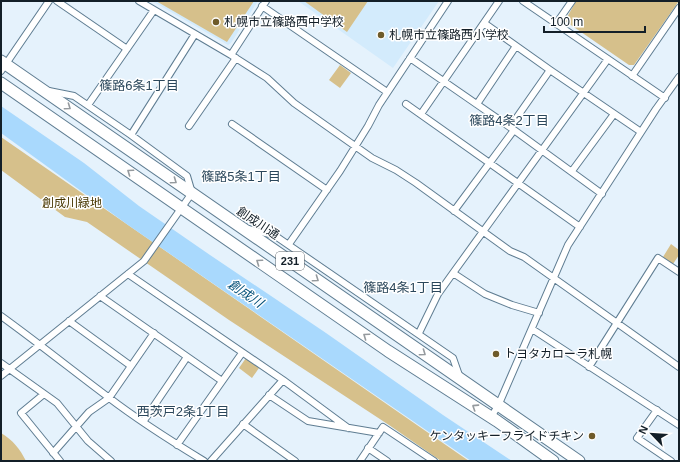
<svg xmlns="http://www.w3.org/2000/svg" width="680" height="462" viewBox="0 0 680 462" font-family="Arial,'Noto Sans JP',sans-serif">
  <rect width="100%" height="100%" fill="#e5f2fc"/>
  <path fill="#d3ebfc" d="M152,1H258L231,43L228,45Z
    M298,1H439L393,68Z"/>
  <path fill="#d6c08b" d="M156,1H254L227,42Z
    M304,1H368L347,32Z
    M576,1H679L634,65H629L565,21Z
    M340,65L351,73L340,88L329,80Z
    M1,137L469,461H441L389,425L229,320L87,222L65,217L1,170Z
    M671,244L679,250V255L673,264L663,257Z
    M246,358L259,368L252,378L239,368Z
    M1,433C13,440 20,449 26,461H1Z"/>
  <path fill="#a9d9fd" d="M1,106L84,163L139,206L210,255L326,333L443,415L512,461H471L128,225L1,133Z"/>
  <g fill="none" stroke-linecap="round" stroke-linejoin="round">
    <g stroke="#5f7d92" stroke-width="8">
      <path id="street" d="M57,1L127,49
        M139,1L231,55L267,78L294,103L372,158L396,170L416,183L510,251L524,257L679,367
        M523,1L665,98
        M262,6L387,92
        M484,23L550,70L641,132
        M556,24L572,1
        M231,55L266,1
        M410,58L514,130L602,194
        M1,71L49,1
        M632,76L679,8
        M406,104L580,227
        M477,104L516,46
        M88,105L154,10
        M421,114L499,1
        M232,124L327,190
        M189,126L236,58
        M510,127L550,70
        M131,135L195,34
        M572,171L614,114
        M454,211L514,130
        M248,229L274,235L453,358L460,378
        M289,244L340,171L368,126L379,105L448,1
        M128,274L283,380L348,428
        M100,296L222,381
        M539,313L512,305L485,294L453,273L608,59
        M1,316C37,342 72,370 108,397C138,420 171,441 204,461
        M69,321L131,366
        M532,329L679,425
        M419,333L438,294L453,273
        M1,363L57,403L88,441L111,461
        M589,367L658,258L679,272
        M1,376L144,261L192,193L187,176L131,135L74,96L49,91
        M44,394L21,413L60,461
        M269,395L308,421L379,433
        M657,410L637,438L671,461
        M491,417L498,406L568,245L656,109L679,77
        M143,422L187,357
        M243,424L295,461
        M177,445L242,353
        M368,448L387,461
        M53,453L89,412L109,398L154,333
        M211,461L283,380
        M360,461L383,427L434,461"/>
    </g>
    <g stroke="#5f7d92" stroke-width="13">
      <path id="highway" d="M1,61L579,461
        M1,83L388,351L497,421L553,461"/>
    </g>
    <use href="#street" stroke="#fff" stroke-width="6"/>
    <use href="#highway" stroke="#fff" stroke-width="11"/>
  </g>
  <defs><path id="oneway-chevron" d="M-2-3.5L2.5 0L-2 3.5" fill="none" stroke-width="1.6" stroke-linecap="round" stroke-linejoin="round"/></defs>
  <g stroke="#959a9e">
    <use href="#oneway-chevron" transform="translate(68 107) rotate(35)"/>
    <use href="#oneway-chevron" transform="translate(130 172) rotate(-145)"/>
    <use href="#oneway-chevron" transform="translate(174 181) rotate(35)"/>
    <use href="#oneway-chevron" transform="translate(259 262) rotate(-145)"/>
    <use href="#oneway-chevron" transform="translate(316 279) rotate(35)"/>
    <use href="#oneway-chevron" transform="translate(366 336) rotate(-145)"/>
    <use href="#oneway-chevron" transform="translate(423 353) rotate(35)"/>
    <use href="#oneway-chevron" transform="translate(475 407) rotate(-147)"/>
  </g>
  <g fill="#6f5b2a" stroke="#fff" stroke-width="1.5">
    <circle cx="216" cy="22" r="4"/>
    <circle cx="381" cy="35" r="4"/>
    <circle cx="496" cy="354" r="4"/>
    <circle cx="592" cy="436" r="4"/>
  </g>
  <g text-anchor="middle" stroke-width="3" stroke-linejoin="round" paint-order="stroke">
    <rect fill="#fff" stroke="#5a6268" stroke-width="1" x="276" y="252" width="28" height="18" rx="3"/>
    <g font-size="11" font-weight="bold" fill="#131f28">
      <text x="290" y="265">231</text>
    </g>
    <g font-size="12" fill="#131f28" stroke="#fff" text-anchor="start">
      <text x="224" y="26">札幌市立篠路西中学校</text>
      <text x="389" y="39">札幌市立篠路西小学校</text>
      <text x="504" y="358">トヨタカローラ札幌</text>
      <text x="584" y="440" text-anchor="end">ケンタッキーフライドチキン</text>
    </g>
    <g font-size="12" fill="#473600" stroke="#fff">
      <text x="72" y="207">創成川緑地</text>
    </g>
    <g font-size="12" fill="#131f28" stroke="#fff">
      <text transform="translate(258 223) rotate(34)" y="4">創成川通</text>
    </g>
    <g font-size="13" fill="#2b475b" stroke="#fff">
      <text x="139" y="90">篠路6条1丁目</text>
      <text x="509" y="125">篠路4条2丁目</text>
      <text x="241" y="181">篠路5条1丁目</text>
      <text x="403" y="292">篠路4条1丁目</text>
      <text x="183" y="416">西茨戸2条1丁目</text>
    </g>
    <g font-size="13" font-style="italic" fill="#05527b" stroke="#fff">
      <text transform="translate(246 293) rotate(34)" y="5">創成川</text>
    </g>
  </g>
  <rect width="680" height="462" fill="none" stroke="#131f28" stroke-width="4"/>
  <g transform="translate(652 434) rotate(295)" stroke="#ffffff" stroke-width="3" paint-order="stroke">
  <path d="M0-3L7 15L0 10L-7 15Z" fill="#131f28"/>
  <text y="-6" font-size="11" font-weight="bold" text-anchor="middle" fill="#131f28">N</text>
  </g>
  <path d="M544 26v6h101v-6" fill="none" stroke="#131f28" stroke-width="2"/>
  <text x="550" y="26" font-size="12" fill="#131f28" stroke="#ffffff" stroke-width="3" paint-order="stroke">100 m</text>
</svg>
